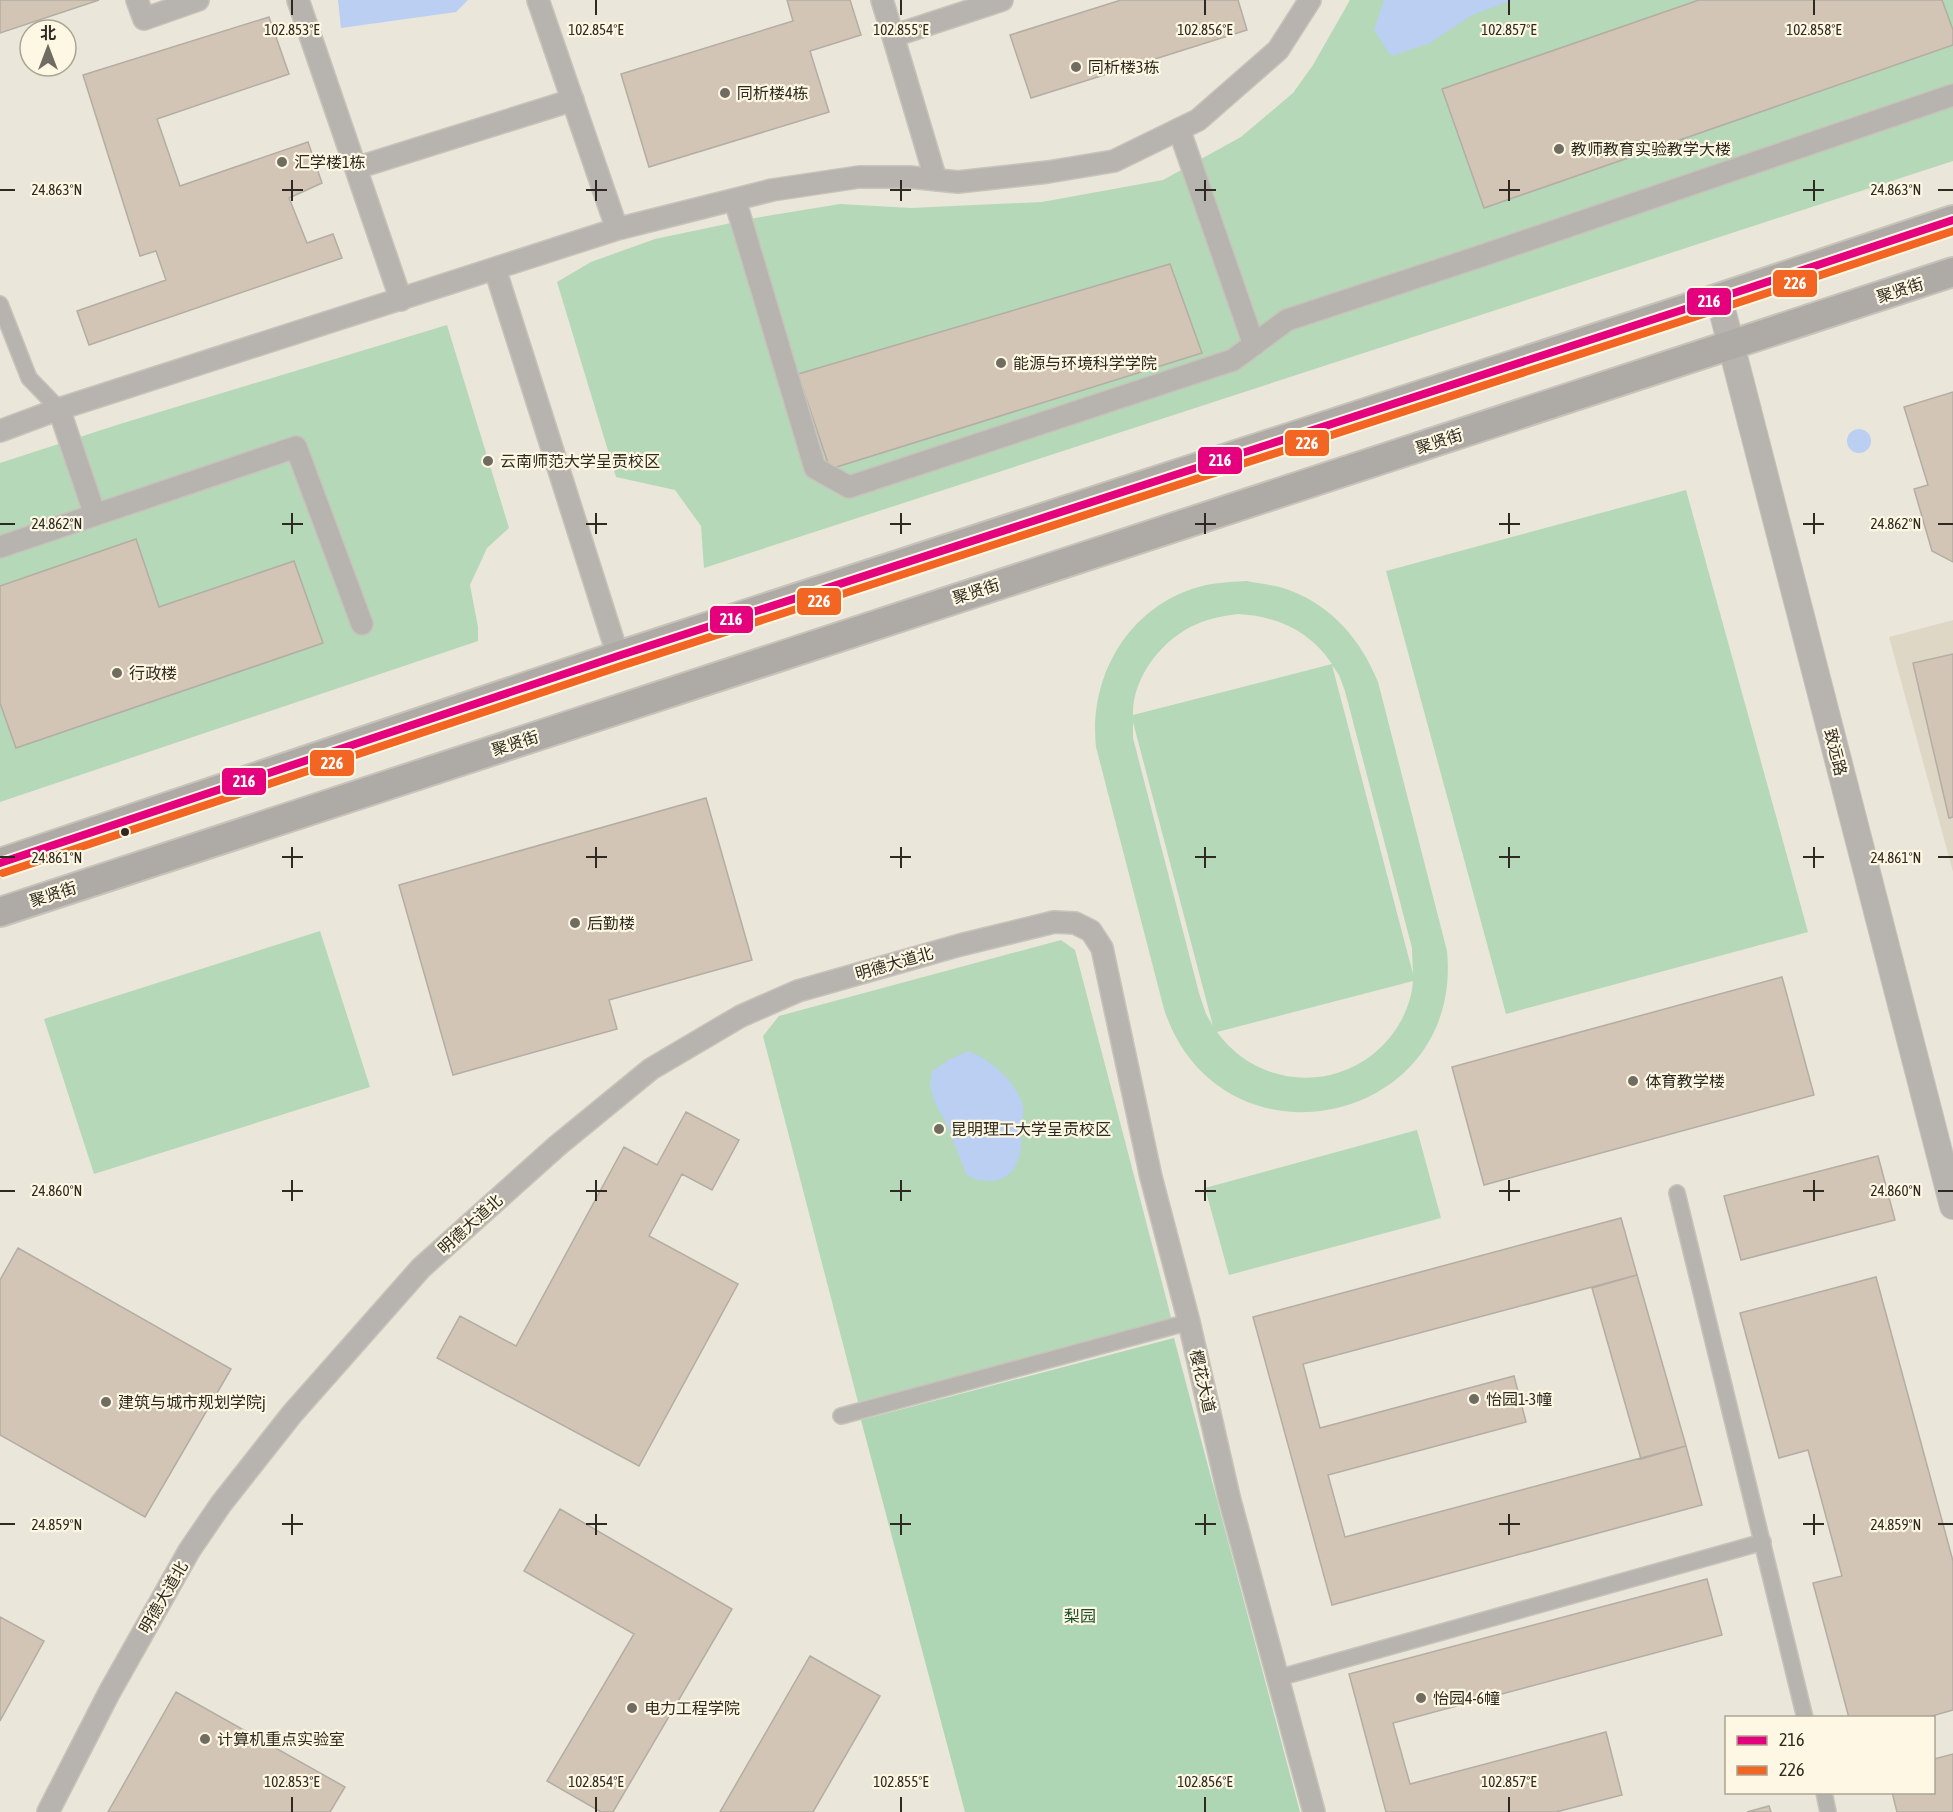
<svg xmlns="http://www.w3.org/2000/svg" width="1953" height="1812" viewBox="0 0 1953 1812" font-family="'Asap Condensed','Noto Sans SC',sans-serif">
  <rect width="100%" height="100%" fill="#eae6d9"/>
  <path fill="#ded7c6" d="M1953,620V872L1889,637Z"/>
  <path fill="#b4d8b8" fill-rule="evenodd" d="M1350,0H1953V161L704,568L701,526L675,490L616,477L557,282L591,262L655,239L755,218L840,204L911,208L1042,202L1163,180L1241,137L1293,93L1313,65Z
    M447,325L509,528L487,548L470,585L478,627V641L0,802V463L120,424Z
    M1686,490L1808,932L1506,1014L1386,571Z
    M1247,581C1261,584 1276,585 1289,590C1332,606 1361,640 1378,682L1447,951C1464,1127 1219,1177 1164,1009L1096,747C1089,680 1124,614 1189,590C1208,583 1227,582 1247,581ZM1238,614C1277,616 1310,631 1332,664L1133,715C1132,677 1163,638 1197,624C1210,618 1224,616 1238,614ZM1332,665L1339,675L1345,691L1412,948L1413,974ZM1133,722L1213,1026L1206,1014L1199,993L1133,738ZM1413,981C1412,999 1404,1018 1394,1032C1350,1093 1261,1093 1217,1032Z
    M320,931L370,1087L94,1174L44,1019Z
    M1061,940L1075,950L1172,1321L858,1402L763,1036L779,1016Z
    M1417,1130L1441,1218L1229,1275L1205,1188Z"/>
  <path fill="#afd6b4" d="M1174,1338L1300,1812H965L861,1420Z"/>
  <path fill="#bacff1" d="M338,0H468L456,12L341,28Z
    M1384,0H1513L1472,15L1430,43L1391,56L1374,30Z
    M1847 441a12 12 0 1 1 24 0a12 12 0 1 1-24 0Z
    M969,1051C992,1061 1016,1081 1023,1106C1025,1113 1021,1121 1021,1129C1020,1135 1022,1141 1021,1147C1017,1179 995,1188 967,1176L947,1125L934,1101L930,1085L932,1071L952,1058Z"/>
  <path fill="#d3c5b5" stroke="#b3ada4" stroke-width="1.5" d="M0,0H99L0,33Z
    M787,0H850L861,35L810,51L829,112L649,167L621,74L793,21Z
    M1121,0H1238L1247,30L1031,98L1010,35Z
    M1699,0H1942L1953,30V45L1484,208L1442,89Z
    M269,17L289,74L157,119L180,186L308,142L322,183L289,198L307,243L333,234L342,258L89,345L77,311L166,280L156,251L140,256L83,75Z
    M1170,264L1202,353L830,469L798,374Z
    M1953,392V562L1932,551L1914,489L1928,485L1904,407Z
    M136,539L159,607L294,561L323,643L16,748L0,703V586Z
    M1953,654V817L1949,818L1913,663Z
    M706,798L752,960L609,1000L617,1029L453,1075L399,885Z
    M1782,977L1814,1095L1484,1185L1452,1067Z
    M686,1112L739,1140L712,1190L682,1174L649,1236L738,1284L639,1466L437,1358L460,1316L516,1346L624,1147L657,1165Z
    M1878,1156L1895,1220L1741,1260L1724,1196Z
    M1621,1218L1637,1275L1303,1364L1320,1428L1514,1376L1526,1422L1328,1475L1345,1537L1686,1446L1702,1505L1332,1605L1253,1317Z
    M18,1248L231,1369L145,1517L0,1435V1280Z
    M1637,1275L1686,1446L1641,1459L1592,1288Z
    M1876,1277L1953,1561V1710L1925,1718H1849L1813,1583L1842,1576L1808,1450L1779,1458L1740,1313Z
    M560,1509L732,1609L613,1812H601L547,1781L634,1634L524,1571Z
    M1707,1579L1722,1635L1393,1723L1410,1784L1606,1732L1622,1795L1556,1812H1386L1349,1674Z
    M0,1617L44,1641L0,1721Z
    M810,1656L880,1696L813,1812H720Z
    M176,1692L345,1787L330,1812H108Z
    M1953,1754V1812H1897L1892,1792H1934V1759Z
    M1769,1806L1771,1812H1747Z"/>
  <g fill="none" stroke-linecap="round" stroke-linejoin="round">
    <g stroke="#c7c3ba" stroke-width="18">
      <path id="pedestrian" d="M0,304L29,378L59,409
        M1677,1193L1805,1718
        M841,1416L1189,1322
        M1278,1678L1763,1542
        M1824,1792L1828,1812"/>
    </g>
    <g stroke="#c7c3ba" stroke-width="24">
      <path id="minor" d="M137,0L144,19L198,0
        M298,0L401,300
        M538,0L617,229
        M882,0L893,36L1002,0
        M893,36L936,180
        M1179,129L1254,345
        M356,168L573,100
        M735,200L815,468L849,487L1233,360L1287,320L1481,256L1953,95
        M495,269L618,656
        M59,409L95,515
        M0,431L59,409L617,229L772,190L859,177H909L958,182L1048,172L1114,161L1198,120L1278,50L1310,0
        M0,547L296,447L362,624
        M48,1812L109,1693L189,1551L221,1504L292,1414L421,1268L557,1146L651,1069L741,1016L798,991L960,945L1054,922L1075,923L1091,931L1102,948L1151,1177L1189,1322L1229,1497L1314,1812"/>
    </g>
    <g stroke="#c7c3ba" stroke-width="28">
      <path id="tertiary" d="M1719,298L1953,1206"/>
    </g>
    <g stroke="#c7c3ba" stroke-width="32">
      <path id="secondary" d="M0,863L618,656L1719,298L1953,220
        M0,912L1953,272"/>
    </g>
    <use href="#pedestrian" stroke="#b7b4b0" stroke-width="15"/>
    <use href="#minor" stroke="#b7b4b0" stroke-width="21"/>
    <use href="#tertiary" stroke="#b7b4b0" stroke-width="26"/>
    <use href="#secondary" stroke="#aeaaa5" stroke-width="28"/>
    <g stroke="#fef7e3" stroke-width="12">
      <path id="bus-1" d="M0,863L618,656L1719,298L1953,220"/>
    </g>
    <g stroke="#fef7e3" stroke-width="12">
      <path id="bus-2" d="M3,873L621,666L1722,308L1953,231"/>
    </g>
    <use href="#bus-1" stroke="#e5007d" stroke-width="8"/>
    <use href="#bus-2" stroke="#f26522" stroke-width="8"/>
  </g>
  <path fill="none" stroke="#2e2a21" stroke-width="2" d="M292,0V15M596,0V15M901,0V15M1205,0V15M1509,0V15M1814,0V15M292,180V201M596,180V201M901,180V201M1205,180V201M1509,180V201M1814,180V201M0,190H15M282,190H303M586,190H607M890,190H911M1195,190H1216M1499,190H1520M1803,190H1824M1938,190H1953M292,513V534M596,513V534M901,513V534M1205,513V534M1509,513V534M1814,513V534M0,524H15M282,524H303M586,524H607M890,524H911M1195,524H1216M1499,524H1520M1803,524H1824M1938,524H1953M292,847V868M596,847V868M901,847V868M1205,847V868M1509,847V868M1814,847V868M0,857H15M282,857H303M586,857H607M890,857H911M1195,857H1216M1499,857H1520M1803,857H1824M1938,857H1953M292,1180V1201M596,1180V1201M901,1180V1201M1205,1180V1201M1509,1180V1201M1814,1180V1201M0,1191H15M282,1191H303M586,1191H607M890,1191H911M1195,1191H1216M1499,1191H1520M1803,1191H1824M1938,1191H1953M292,1514V1535M596,1514V1535M901,1514V1535M1205,1514V1535M1509,1514V1535M1814,1514V1535M0,1524H15M282,1524H303M586,1524H607M890,1524H911M1195,1524H1216M1499,1524H1520M1803,1524H1824M1938,1524H1953M292,1797V1812M596,1797V1812M901,1797V1812M1205,1797V1812M1509,1797V1812"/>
  <g fill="#706c61" stroke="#fef7e3" stroke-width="2">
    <circle cx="1076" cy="67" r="6"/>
    <circle cx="725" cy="93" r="6"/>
    <circle cx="1559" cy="149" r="6"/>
    <circle cx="282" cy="162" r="6"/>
    <circle cx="1001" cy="363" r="6"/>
    <circle cx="488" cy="461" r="6"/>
    <circle cx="117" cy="673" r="6"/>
    <circle cx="575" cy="923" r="6"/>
    <circle cx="1633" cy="1081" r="6"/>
    <circle cx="939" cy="1129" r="6"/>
    <circle cx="1474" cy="1399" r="6"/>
    <circle cx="106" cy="1402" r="6"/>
    <circle cx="1421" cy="1698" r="6"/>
    <circle cx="632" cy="1708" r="6"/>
    <circle cx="205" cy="1739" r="6"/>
  </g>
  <circle fill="#2e2a21" stroke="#fef7e3" stroke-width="2" cx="125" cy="832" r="5"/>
  <g text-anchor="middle" stroke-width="4.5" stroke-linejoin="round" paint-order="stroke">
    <g font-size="16" fill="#2e2a21" stroke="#fef7e3" text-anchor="start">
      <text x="1088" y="73">同析楼3栋</text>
      <text x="737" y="99">同析楼4栋</text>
      <text x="1571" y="155">教师教育实验教学大楼</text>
      <text x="294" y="168">汇学楼1栋</text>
      <text x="1013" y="369">能源与环境科学学院</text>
      <text x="500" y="467">云南师范大学呈贡校区</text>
      <text x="129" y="679">行政楼</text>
      <text x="587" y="929">后勤楼</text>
      <text x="1645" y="1087">体育教学楼</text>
      <text x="951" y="1135">昆明理工大学呈贡校区</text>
      <text x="1486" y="1405">怡园1-3幢</text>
      <text x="118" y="1408">建筑与城市规划学院j</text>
      <text x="1433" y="1704">怡园4-6幢</text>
      <text x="644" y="1714">电力工程学院</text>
      <text x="217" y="1745">计算机重点实验室</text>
    </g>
    <g font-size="16" fill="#2e2a21" stroke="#fef7e3">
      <text transform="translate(1900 290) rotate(-18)" y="6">聚贤街</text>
      <text transform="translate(1439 441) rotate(-18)" y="6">聚贤街</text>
      <text transform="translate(976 591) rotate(-18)" y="6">聚贤街</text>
      <text transform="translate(515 743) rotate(-18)" y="6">聚贤街</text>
      <text transform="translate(1836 752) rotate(76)" y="6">致远路</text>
      <text transform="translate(53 894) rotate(-18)" y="6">聚贤街</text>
      <text transform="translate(894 963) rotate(-16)" y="6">明德大道北</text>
      <text transform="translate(470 1224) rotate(-42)" y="6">明德大道北</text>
      <text transform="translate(1203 1381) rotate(77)" y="6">樱花大道</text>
      <text transform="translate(163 1597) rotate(-60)" y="6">明德大道北</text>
    </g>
    <g font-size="16" fill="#164e2c" stroke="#fef7e3">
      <text x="1080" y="1622">梨园</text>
    </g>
  </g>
  <g font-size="15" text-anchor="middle" fill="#2e2a21" stroke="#fef7e3" stroke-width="4.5" stroke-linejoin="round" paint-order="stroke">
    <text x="292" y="35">102.853°E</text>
    <text x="596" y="35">102.854°E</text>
    <text x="901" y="35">102.855°E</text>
    <text x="1205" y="35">102.856°E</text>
    <text x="1509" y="35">102.857°E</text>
    <text x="1814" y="35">102.858°E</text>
    <text x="57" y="195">24.863°N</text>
    <text x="1896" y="195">24.863°N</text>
    <text x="57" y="529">24.862°N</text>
    <text x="1896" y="529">24.862°N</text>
    <text x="57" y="863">24.861°N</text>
    <text x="1896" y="863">24.861°N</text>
    <text x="57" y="1196">24.860°N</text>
    <text x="1896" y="1196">24.860°N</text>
    <text x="57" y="1530">24.859°N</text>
    <text x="1896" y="1530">24.859°N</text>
    <text x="292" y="1787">102.853°E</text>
    <text x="596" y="1787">102.854°E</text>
    <text x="901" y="1787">102.855°E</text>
    <text x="1205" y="1787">102.856°E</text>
    <text x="1509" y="1787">102.857°E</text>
  </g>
  <g stroke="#fef7e3" stroke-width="2">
    <rect x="1772" y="269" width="46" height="29" rx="6" fill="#f26522"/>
    <rect x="1686" y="287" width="46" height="29" rx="6" fill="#e5007d"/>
    <rect x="1284" y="429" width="46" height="28" rx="6" fill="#f26522"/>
    <rect x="1197" y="446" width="46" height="29" rx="6" fill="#e5007d"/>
    <rect x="796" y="587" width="46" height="29" rx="6" fill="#f26522"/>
    <rect x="709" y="605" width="45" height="29" rx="6" fill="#e5007d"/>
    <rect x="309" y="749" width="46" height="28" rx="6" fill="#f26522"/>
    <rect x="221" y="767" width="46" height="29" rx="6" fill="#e5007d"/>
  </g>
  <g font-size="16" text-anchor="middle" font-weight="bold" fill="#fff">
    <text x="1795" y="289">226</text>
    <text x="1709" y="307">216</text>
    <text x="1307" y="449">226</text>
    <text x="1220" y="466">216</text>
    <text x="819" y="607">226</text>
    <text x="731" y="625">216</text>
    <text x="332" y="769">226</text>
    <text x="244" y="787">216</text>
  </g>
  <rect x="1725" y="1716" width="210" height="78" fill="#fef7e3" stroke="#aba595" stroke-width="1.5"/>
  <rect x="1737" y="1736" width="30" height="9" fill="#e5007d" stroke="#aba595" stroke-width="1.5"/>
  <text x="1779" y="1746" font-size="18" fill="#2e2a21">216</text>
  <rect x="1737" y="1766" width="30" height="9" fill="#f26522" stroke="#aba595" stroke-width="1.5"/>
  <text x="1779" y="1776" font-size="18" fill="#2e2a21">226</text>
  <g transform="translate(48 48)"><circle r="28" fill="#fef7e3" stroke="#aba595" stroke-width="1.5"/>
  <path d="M0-4.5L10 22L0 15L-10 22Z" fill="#706c61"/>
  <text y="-9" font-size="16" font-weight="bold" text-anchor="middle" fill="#2e2a21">北</text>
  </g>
</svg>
